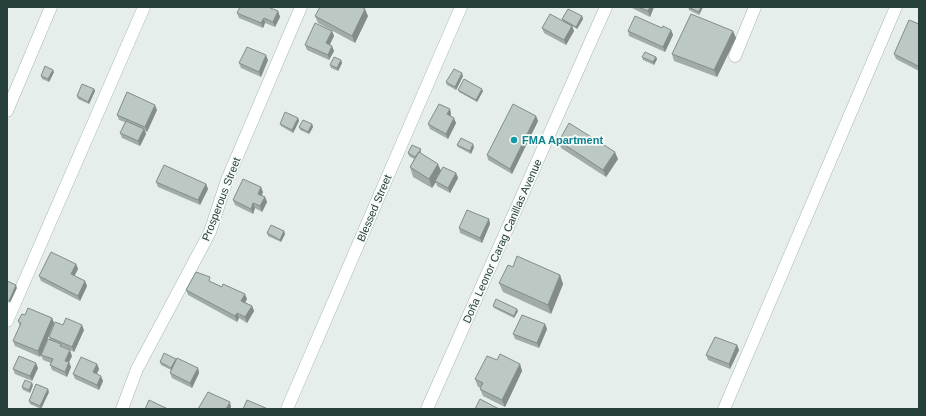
<svg xmlns="http://www.w3.org/2000/svg" width="926" height="416" viewBox="0 0 926 416" font-family="Helvetica,sans-serif">
  <rect width="100%" height="100%" fill="#e5eeeb"/>
  <g fill="none" stroke-linecap="round" stroke-linejoin="round">
    <g stroke="#a8b6b3" stroke-width="13">
      <path id="minor" d="M735,56L755,7
        M7,111L51,7
        M7,321L144,7
        M122,409L137,369L210,232L227,180L301,7
        M287,409L461,7
        M427,409L606,7
        M724,409L896,7"/>
    </g>
    <use href="#minor" stroke="#fff" stroke-width="12"/>
  </g>
  <path fill="#a1aca9" d="M630,7H654L650,17Z
    M688,7H703L699,15L689,10Z
    M278,11L280,17L275,27L265,23L263,28L239,18L237,13Z
    M315,16H368L355,43L318,23Z
    M582,16L583,19L577,29L572,26L574,31L566,45L544,33L542,28L563,21L562,19Z
    M919,24V71L896,59L894,54Z
    M662,28L671,30L673,35L665,52L629,36L628,31Z
    M332,31L334,36L330,44L334,51L329,60L307,50L305,45Z
    M733,31L736,38L717,77L674,61L672,54Z
    M642,57H656L657,59L654,65L643,60Z
    M268,60L261,77L241,68L239,63Z
    M341,60L342,63L338,71L331,68L330,65Z
    M54,72L49,82L42,79L41,76Z
    M463,76L456,90L447,85L446,82Z
    M94,89L95,91L89,104L78,99L77,96Z
    M458,90L483,91L477,102L459,92Z
    M450,109L451,115V116L456,123L448,139L430,129L428,124Z
    M157,110L147,132L145,131L146,134L140,146L122,138L120,133L125,122L119,120L117,115Z
    M536,116L538,121L512,174L488,160L487,155Z
    M298,118L299,121L293,133L281,126L280,124Z
    M312,124L313,127L309,134L300,130L299,127Z
    M559,141L618,159L606,177L561,148Z
    M457,145L474,147L471,154L458,147Z
    M421,149V153L441,171L456,173L458,178L450,193L437,186L436,182L432,188L413,177L410,167L414,159L409,156L408,153Z
    M156,182L206,184L208,189L200,205L158,187Z
    M263,192L262,195L265,197L267,202L262,212L255,208L253,214L235,205L233,200Z
    M489,219L490,224L482,243L460,233L459,228Z
    M284,231L285,234L281,242L268,236L267,233Z
    M76,264L78,269L74,275L85,281L87,286L80,301L41,281L39,276Z
    M513,267L560,275L563,284L551,314L503,292L499,283Z
    M212,282L247,299L245,302L252,306L254,311L247,323L239,318L237,322L188,295L186,290Z
    M493,306L518,311L514,318L494,308Z
    M25,315L52,318L54,323L40,357L15,346L13,341L20,326L18,321Z
    M545,324L547,329L539,348L515,339L513,334Z
    M63,325L84,330L74,352L62,346L72,356L69,362L71,367L67,377L52,370L50,365L51,363L43,360L41,355L50,340L49,337Z
    M737,345L739,350L730,369L708,360L706,355Z
    M497,360L520,364L522,371L505,407L483,396L480,389L481,388L478,387L475,379Z
    M176,361L198,368L199,373L192,388L172,378L170,373L171,370L161,365L160,362Z
    M97,364L99,369L97,374L103,381L99,390L75,379L73,374Z
    M38,368L32,381L15,374L13,369Z
    M33,385L30,393L23,390L22,387Z
    M49,392L41,409L30,404L29,401Z"/>
  <path fill="#838c89" d="M650,7H654L650,17L648,11Z
    M701,7H703L699,15V12Z
    M365,9L368,16L355,43L352,36Z
    M278,11L280,17L275,27L273,22Z
    M582,16L583,19L577,29L576,27Z
    M264,18L265,23L263,28L261,23Z
    M572,26L574,31L566,45L564,40Z
    M671,30L673,35L665,52L663,47Z
    M332,31L334,36L328,48L326,43Z
    M733,31L736,38L717,77L714,70Z
    M332,46L334,51L329,60L328,55Z
    M266,55L268,60L261,77L259,72Z
    M656,57L657,59L654,65L653,62Z
    M341,60L342,63L338,71L337,68Z
    M53,70L54,72L49,82L48,79Z
    M462,73L463,76L456,90L455,87Z
    M94,89L95,91L89,104L88,102Z
    M482,89L483,91L477,102L476,100Z
    M155,105L157,110L147,132L145,127Z
    M450,109L451,115L449,119L447,114Z
    M536,116L538,121L512,174L510,169Z
    M298,118L299,121L293,133L292,130Z
    M454,118L456,123L448,139L446,134Z
    M312,124L313,127L309,134L308,132Z
    M144,129L146,134L140,146L138,141Z
    M473,144L474,147L471,154L470,151Z
    M615,152L618,159L606,177L603,170Z
    M438,164L442,173L435,181L436,182L432,188L429,179Z
    M456,173L458,178L450,193L448,188Z
    M206,184L208,189L200,205L198,200Z
    M261,187L263,192L260,199L258,194Z
    M265,197L267,202L262,212L260,206Z
    M253,203L255,208L253,214L251,209Z
    M489,219L490,224L482,243L480,238Z
    M284,231L285,234L281,242L280,240Z
    M76,264L78,269L73,279L71,274Z
    M560,275L563,284L551,314L548,305Z
    M85,281L87,286L80,301L78,296Z
    M16,285L17,288L10,303L9,301Z
    M245,294L247,299L243,306L241,301Z
    M252,306L254,311L247,323L245,317Z
    M517,309L518,311L514,318V316Z
    M237,313L239,318L237,322L235,316Z
    M52,318L54,323L40,357L38,351Z
    M545,324L547,329L539,348L537,343Z
    M82,325L84,330L74,352L72,347Z
    M737,345L739,350L730,369L729,364Z
    M70,350L72,356L67,366L65,361Z
    M176,359L177,362L172,370L171,368Z
    M69,362L71,367L67,377L65,372Z
    M36,363L38,368L32,381L30,376Z
    M97,364L99,369L95,377L93,372Z
    M520,364L522,371L505,407L502,400Z
    M198,368L199,373L192,388L190,383Z
    M101,376L103,381L99,390L97,385Z
    M32,383L33,385L30,393L29,390Z
    M48,389L49,392L41,409L40,406Z
    M230,402L231,407L230,409H226Z"/>
  <path fill="#bbc8c4" stroke="#838c89" d="M240,7H268L278,11L273,22L264,18L261,23L237,13Z
    M320,7H362L365,9L352,36L315,16Z
    M638,7H650L648,11Z
    M688,7H701L699,12Z
    M568,9L582,16L576,27L562,19Z
    M550,14L572,26L564,40L542,28Z
    M691,14L733,31L714,70L672,54Z
    M635,16L662,28L663,26L671,30L663,47L628,31Z
    M909,20L919,24V65L918,66L894,54Z
    M315,23L332,31L326,43L332,46L328,55L305,45Z
    M247,47L266,55L259,72L239,63Z
    M645,52L656,57L653,62L642,57Z
    M334,57L341,60L337,68L330,65Z
    M45,66L53,70L48,79L41,76Z
    M454,69L462,73L455,87L446,82Z
    M464,79L482,89L476,100L458,90Z
    M82,84L94,89L88,102L77,96Z
    M127,92L155,105L145,127L117,115Z
    M439,104L450,109L447,114L454,118L446,134L428,124Z
    M513,104L536,116L510,169L487,155Z
    M285,112L298,118L292,130L280,124Z
    M303,120L312,124L308,132L299,127Z
    M126,121L144,129L138,141L120,133Z
    M569,123L615,152L603,170L559,141Z
    M461,138L473,144L470,151L457,145Z
    M412,145L421,149L415,157L408,153Z
    M419,152L438,164L429,179L410,167Z
    M164,165L206,184L198,200L156,182Z
    M443,167L456,173L448,188L435,181Z
    M243,179L261,187L258,194L265,197L260,206L253,203L251,209L233,200Z
    M467,210L489,219L480,238L459,228Z
    M271,225L284,231L280,240L267,233Z
    M51,252L76,264L71,274L85,281L78,296L39,276Z
    M517,256L560,275L548,305L499,283L508,265L513,267Z
    M196,272L210,277L209,281L222,287L223,284L245,294L241,301L252,306L245,317L237,313L235,316L186,290Z
    M7,281L16,285L9,301L7,300Z
    M496,299L517,309L514,316L493,306Z
    M28,308L52,318L38,351L13,341L21,323L18,321L22,314L25,315Z
    M522,315L545,324L537,343L513,334Z
    M66,318L82,325L72,347L49,337L55,322L63,325Z
    M715,337L737,345L729,364L706,355Z
    M48,339L61,344L60,346L70,350L65,361L69,362L65,372L50,365L53,359L41,355Z
    M164,353L176,359L171,368L160,362Z
    M500,354L520,364L502,400L480,389L483,383L475,379L487,356L497,360Z
    M19,356L36,363L30,376L13,369Z
    M81,357L97,364L93,372L101,376L97,385L73,374Z
    M177,358L198,368L190,383L170,373Z
    M25,380L32,383L29,390L22,387Z
    M36,384L48,389L40,406L29,401Z
    M208,392L230,402L226,409H198Z
    M480,399L499,409H475Z
    M149,400L168,409H145Z
    M247,400L268,409H243Z"/>
  <circle fill="#0f9aa8" stroke="#f6faf9" stroke-width="1.5" cx="514" cy="140" r="4"/>
  <g text-anchor="middle" stroke-width="3.5" stroke-linejoin="round" paint-order="stroke">
    <g font-size="11" font-weight="bold" fill="#0d838f" stroke="#f6faf9" text-anchor="start">
      <text x="522" y="144">FMA Apartment</text>
    </g>
    <g font-size="11" fill="#253f3b" stroke="#f6faf9">
      <text transform="translate(221 199) rotate(-69)" y="4">Prosperous Street</text>
      <text transform="translate(374 208) rotate(-67)" y="4">Blessed Street</text>
      <text transform="translate(502 241) rotate(-66)" y="4">Doña Leonor Carag Canillas Avenue</text>
    </g>
  </g>
  <rect width="926" height="416" fill="none" stroke="#253f3b" stroke-width="16"/>
</svg>
